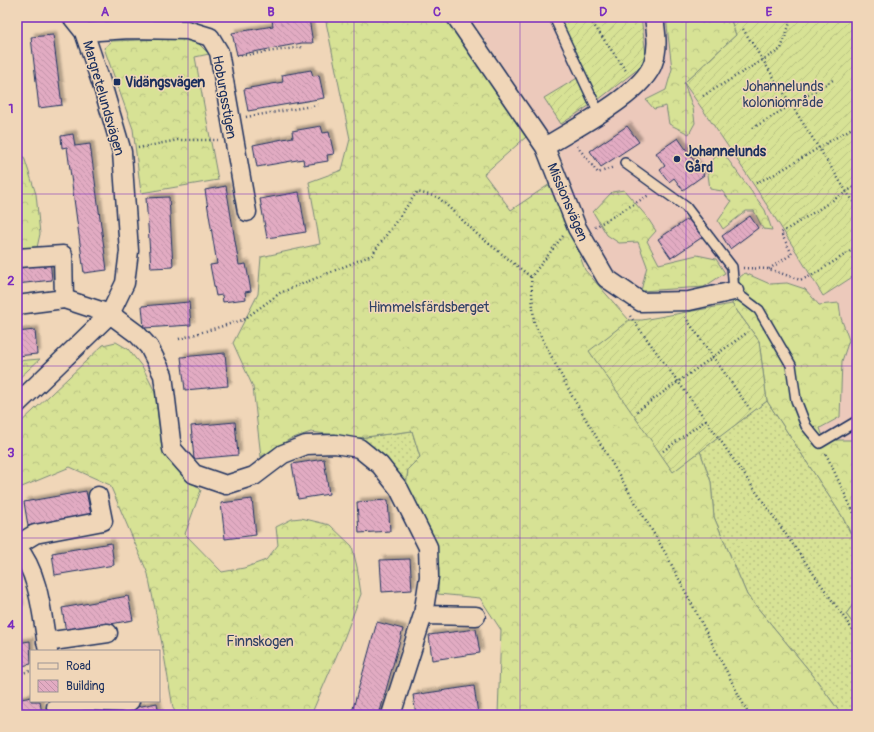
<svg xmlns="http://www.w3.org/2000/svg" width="874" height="732" viewBox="0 0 874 732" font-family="Pangolin,sans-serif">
  <defs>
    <pattern id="grass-dots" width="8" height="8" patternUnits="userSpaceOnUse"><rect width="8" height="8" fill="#d7e295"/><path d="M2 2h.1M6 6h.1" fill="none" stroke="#b8c283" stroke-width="1.8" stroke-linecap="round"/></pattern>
    <pattern id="forest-crowns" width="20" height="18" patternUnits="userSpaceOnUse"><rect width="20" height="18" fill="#d7e295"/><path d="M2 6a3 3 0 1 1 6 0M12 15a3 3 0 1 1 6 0" fill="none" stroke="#b8c283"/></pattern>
    <pattern id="garden-furrows" width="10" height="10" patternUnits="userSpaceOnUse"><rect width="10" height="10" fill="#d7e295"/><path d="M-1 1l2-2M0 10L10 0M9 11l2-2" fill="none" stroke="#b8c283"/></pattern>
    <pattern id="building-back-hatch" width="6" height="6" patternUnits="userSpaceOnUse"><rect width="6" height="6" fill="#e2abc2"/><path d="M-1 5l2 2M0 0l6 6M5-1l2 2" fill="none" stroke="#c193a9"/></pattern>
    <filter id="shadow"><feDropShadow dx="3.5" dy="-3.5" stdDeviation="1" flood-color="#0004"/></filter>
  </defs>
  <rect width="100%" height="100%" fill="#f0d6b8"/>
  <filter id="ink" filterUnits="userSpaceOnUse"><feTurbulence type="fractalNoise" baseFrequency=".025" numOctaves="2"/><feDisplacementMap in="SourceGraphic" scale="8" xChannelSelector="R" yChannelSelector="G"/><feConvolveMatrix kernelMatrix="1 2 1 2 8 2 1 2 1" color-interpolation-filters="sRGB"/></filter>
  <g filter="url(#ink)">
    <path fill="#ecc9bb" d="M470,17H666L672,69L666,90L647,100L666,106L693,108L684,83L734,154L784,231L823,296L857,274V440H834L822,434L820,428L840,417L842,361L849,340L841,318L839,303L819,305L805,289L787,283L770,284L745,273L740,277L732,304L726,286L692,295L646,297L611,274L584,225L559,151Z"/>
    <path fill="url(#grass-dots)" stroke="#79887a" d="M767,401L842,516L857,546V599L846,614L857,629V715H842L812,674L747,595L714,517L711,482L700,451Z
      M412,431L420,457L408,469L406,488L372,448L358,438Z"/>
    <path fill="url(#forest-crowns)" stroke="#79887a" d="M325,17H445L526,137L484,174L511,210L553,182L585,270L629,320L590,351L673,471L700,451L711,482L714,517L747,595L812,674L842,715H498L501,630L480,598L438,594L439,569L431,530L406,488L408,469L420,457L412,431L358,438L311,432L290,439L261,457L253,387L233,343L258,294L261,257L320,244L309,182L342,170L350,139Z
      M666,17H730L736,35L684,83L693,108L695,123L689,134L669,124L666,106L654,109L646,100L666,90L672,69Z
      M193,38L209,54L195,57L218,180L141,193L133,129L104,48L112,41Z
      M721,150L765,210L772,230L763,229L754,211H746L723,229L718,221L731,202L722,191L710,189L707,167Z
      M24,157L36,194L40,234L36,252L17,251V158Z
      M624,190L647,217L656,231L647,241L659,264L697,255L716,259L725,273L704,287L641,291L647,266L638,242L619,243L607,235L593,212L612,192Z
      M745,273L770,284L787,283L805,289L819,305L839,303L841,318L849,340L842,361L840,417L820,428L822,434L833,440H857V546L842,516L767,401L759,341L732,304L740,277Z
      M116,342L128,349L143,368L155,392L162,447L174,466L201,490L185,534L222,572L244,568L266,560L278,545L276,527L292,519L301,518L330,525L352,546L357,567L361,594L345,636L311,715H177L173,708L163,649L148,574L110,485L70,467L17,489V426L103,345Z
      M40,359L17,380V361Z
      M857,599V629L846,614Z"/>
    <path fill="url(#garden-furrows)" stroke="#79887a" d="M558,17H641L647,62L598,100L561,124L544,98L584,74Z
      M730,17H857V274L823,296C780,223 733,152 684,83L736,35Z
      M732,304L759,341L767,401L673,472L589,351L629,320H642Z"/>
    <path fill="url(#building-back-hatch)" stroke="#1b2f5e" filter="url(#shadow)" d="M289,17H302L303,20L309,19L313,43H302L237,55L232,33L273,26L272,20Z
      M53,35L62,105L39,108L31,37Z
      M311,70L313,76L319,75L324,98L248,111L244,89L283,82L282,75Z
      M321,126L323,133L329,132L334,154L327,155L328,161L304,165L303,159L257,167L253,145L293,137L292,131Z
      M627,126L639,142L601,167L590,151Z
      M73,134L75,146L90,144L107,270L84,273L67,147L62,148L61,136Z
      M678,138L704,175L683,190L674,178L669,182L660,170L665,166L656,153Z
      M226,186L239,265L246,264L251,291L245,292L246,299L223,302L222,295L216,296L210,265L217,264L205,190Z
      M299,192L306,232L267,238L260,199Z
      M169,197L173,267L151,268L146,198Z
      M750,216L758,228L730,249L722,236Z
      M691,217L704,236L671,258L658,239Z
      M50,259L52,280L17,284V263Z
      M189,302L191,325L144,328L142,306Z
      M35,330L37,354L17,356V332Z
      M225,353L228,386L185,390L181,357Z
      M235,422L238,455L194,459L191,426Z
      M324,459L329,494L298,499L292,464Z
      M86,491L91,515L28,526L24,502Z
      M252,499L256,535L225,539L221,503Z
      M388,500L390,531L359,533L357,502Z
      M111,543L114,565L55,575L52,553Z
      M410,559L412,590L382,592L380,560Z
      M17,591L20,608H17Z
      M128,596L133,620L66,632L62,608Z
      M377,622L403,629L379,715H364L352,712Z
      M476,629L480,653L432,660L429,635Z
      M30,641L31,664L17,667V643Z
      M474,686L478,714L416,715L413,695Z
      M31,697V701H40L42,715H17V700Z
      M157,703L159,715H96Z"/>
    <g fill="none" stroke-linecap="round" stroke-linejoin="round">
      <g stroke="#1b2f5e" stroke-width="12">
        <path id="lane" d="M554,17L599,113
          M625,163L686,207L732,267L734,291L759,310L791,365L796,400L806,426L820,443L857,421"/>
      </g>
      <g stroke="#1b2f5e" stroke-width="21">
        <path id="street" d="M456,17L545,147L577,228L606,278L641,302L689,301L734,291
          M84,32L129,29L187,30L210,37L219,52L247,212
          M545,147C573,129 643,94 653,63C659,47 656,33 654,17
          M17,258L63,255L64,299
          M17,305L64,299L110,314L137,334L149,347L163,375L172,449L194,474L226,485L254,476L283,454L306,445L335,444L359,448L380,465L399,489L428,547L429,577L423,615L391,715
          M17,404L110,314L125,283L129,251L122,152L104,91L84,32L72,17
          M17,545L35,534L103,521L98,496
          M17,547C40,574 42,617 48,651
          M423,615L476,616
          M46,642L108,633
          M56,707L85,701L127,703L130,701"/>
      </g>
      <path stroke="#1b2f5e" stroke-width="2.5" stroke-dasharray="1 3" stroke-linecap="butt" d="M588,17L627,72
        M743,29L857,208
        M237,56L303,47
        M703,96L781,49L792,17
        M246,117L318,105
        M753,128L833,80
        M577,146L598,173L614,167
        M138,148L178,140H218
        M756,183L775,174L857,125
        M595,227L649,195
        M563,236L531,277L534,323L572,396L666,554L749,715
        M743,268L769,269L800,280L811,276L857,247
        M769,269L792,254L781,233L857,185
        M630,316L706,420L857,636
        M685,317L750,409
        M179,339L243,320L280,293L372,255L417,192L438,197L478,235L531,277
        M637,411L748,332
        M663,451L706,420
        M826,454L857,520
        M17,674L31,671"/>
      <use href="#lane" stroke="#f0d6b8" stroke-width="9"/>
      <use href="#street" stroke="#f0d6b8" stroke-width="18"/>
    </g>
  </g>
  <path fill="none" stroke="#7b2cbf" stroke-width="1" stroke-opacity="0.55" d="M188,17V715M354,17V715M520,17V715M686,17V715M17,194H857M17,366H857M17,538H857"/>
  <g fill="#1b2f5e" stroke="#f0d6b8" stroke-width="1.5">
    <rect x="113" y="78" width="8" height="8" rx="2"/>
    <circle cx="677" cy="159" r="4"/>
  </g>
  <g text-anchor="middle" stroke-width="3" stroke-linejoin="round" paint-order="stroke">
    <g font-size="14" font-weight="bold" fill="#1b2f5e" stroke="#f0d6b8" text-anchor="start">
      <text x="125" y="87">Vidängsvägen</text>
      <text x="685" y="156">Johannelunds<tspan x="685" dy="16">Gård</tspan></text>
    </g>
    <g font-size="14" fill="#2e4164" stroke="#f0d6b8">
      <text x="783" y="91">Johannelunds<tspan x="783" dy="16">koloniområde</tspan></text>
      <text x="429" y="312">Himmelsfärdsberget</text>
      <text x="260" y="646">Finnskogen</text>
    </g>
    <g font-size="14" fill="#1b2f5e" stroke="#f0d6b8">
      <text transform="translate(225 97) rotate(80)" y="5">Hoburgsstigen</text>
      <text transform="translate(104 98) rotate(74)" y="5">Margretelundsvägen</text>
      <text transform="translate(568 202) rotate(67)" y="5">Missionsvägen</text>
    </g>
  </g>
  <rect width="874" height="732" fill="none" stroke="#f0d6b8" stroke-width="44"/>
  <rect x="30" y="650" width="130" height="52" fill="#f0d6b8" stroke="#9b9394"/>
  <rect x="38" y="663" width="20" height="6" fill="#f0d6b8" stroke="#9b9394"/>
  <text x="66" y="670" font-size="12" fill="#1b2f5e">Road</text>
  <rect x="38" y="680" width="20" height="12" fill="url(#building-back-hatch)" stroke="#9b9394"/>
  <text x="66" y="690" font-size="12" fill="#1b2f5e">Building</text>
  <rect x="22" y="22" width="830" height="688" fill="none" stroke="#7b2cbf" stroke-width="1.5"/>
  <g font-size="13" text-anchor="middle" font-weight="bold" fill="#7b2cbf">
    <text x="105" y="16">A</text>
    <text x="271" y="16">B</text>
    <text x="437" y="16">C</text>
    <text x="603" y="16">D</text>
    <text x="769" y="16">E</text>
    <text x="11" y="113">1</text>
    <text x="11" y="285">2</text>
    <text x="11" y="457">3</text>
    <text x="11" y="629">4</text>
  </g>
</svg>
